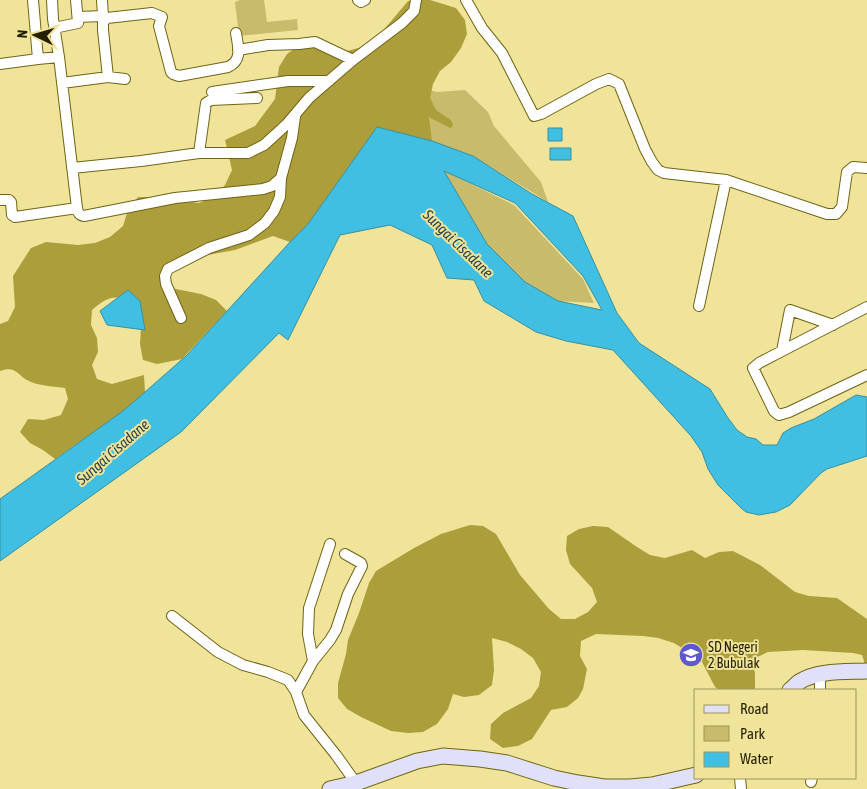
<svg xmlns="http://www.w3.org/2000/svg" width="867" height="789" viewBox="0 0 867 789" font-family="'Asap Condensed',sans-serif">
  <rect width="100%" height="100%" fill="#f0e49a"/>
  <path fill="#c8bb6b" d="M240,0H264L267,22L297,19L298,30L239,36L235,2Z
    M408,84L437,92L465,90L488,112L494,126L541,182L548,202L473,156L377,127Z
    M443,170L514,205L583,279L594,303L558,301L525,282L487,244Z"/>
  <path fill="#ad9e3c" d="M416,0H430L456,8L465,20L467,34L461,48L451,62L440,71L433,84L430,98L436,110L451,120L453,125L452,127L450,128L429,117L432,141L377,127L308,224L290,242L273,236L235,250L197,257L171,273V288L201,294L216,300L227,311L182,359L157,364L143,360L140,344L142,312C122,295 113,291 92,310L91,325L97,338L98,352L92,365L97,379L112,384L144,375L145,392L125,410L55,459L43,450L30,443L20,432L28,419L44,420L61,415L68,399L65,388C56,387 36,385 29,381C18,377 17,365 0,371V324L8,321L15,307L13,276L31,248L46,242L78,245L95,243L110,237L123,226L128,210L138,197H154L199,203L214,197L225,185L232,170L225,140L255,126L275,99L279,67L287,54L301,44L331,51H347L362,47L376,39L408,1Z
    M470,525L483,526L496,534L520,575L549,609L561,619H575L588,612L597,602L592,588L570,564L566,550L567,536L579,529L593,526L608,527L637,547L650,555L665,558L692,550L705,558L719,552L733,551L760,565L795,592L809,596L837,598L867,619V667L865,664L862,655L853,653L803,650L768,652L751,660L755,673V690H720L715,687L701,660L674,643L658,638L643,636L596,634L581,641L580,656L587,669L583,689L578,698L567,707L551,710L532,739L518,746L503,748L490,739L491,724L503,713L531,698L539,686L541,672L533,658L521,649L507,642L492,638L494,670L492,685L479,695L464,697L453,694L448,709L437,724L423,732L408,733L391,731L361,717L347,709L338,698V683L346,654L348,640L359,613L369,583L376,571L414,548L441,534Z"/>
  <path fill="#40bfe2" stroke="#388f9f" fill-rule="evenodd" d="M377,127L432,141L473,156L532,194L573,216L617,313L639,343L710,389L728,418L737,430L747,437L756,439L763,445H777L783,433L791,428L814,419L856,395L867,397V456L827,469L821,473L790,505L776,512L759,515L746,512L741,508L718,485L708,469L702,452L691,436L613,350L566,341L536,332L484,301L474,280L447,278L432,245L390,225L340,235L288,340L279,333L181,432L0,561V499L123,411L145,392L187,355L290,242L308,224ZM444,171L515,203L583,276L602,310L558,301L525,282L487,244Z
    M548,128H562V141H548Z
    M550,148H571V160H550Z
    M128,290L140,301L145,330L107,325L100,311Z"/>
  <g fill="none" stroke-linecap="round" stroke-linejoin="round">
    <g stroke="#6f6416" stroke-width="12">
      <path id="street" d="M33,0L38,59
        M52,0L53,19L59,57L77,208C78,213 79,215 84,216L175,198L263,189L272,186L281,178L292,138L295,117
        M102,0L103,16
        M358,0L361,2L365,0
        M466,0L482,28L502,53L534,116L541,114L596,84L609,79L619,84L645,149L652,162L658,170L664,173L726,180L827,214H836L842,207L847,172L853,167L867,168
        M78,17L103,16V30L108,77
        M104,21L107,18L152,13L162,17L159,26L171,72L173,74L179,76L228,67C243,60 238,47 236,33
        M54,28L78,23L76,0
        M238,50L268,45L299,44L315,42L353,60
        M0,64L38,59L59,57
        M62,83L108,77L125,79
        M212,92L288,81H329
        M199,153L206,103L211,100L257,98
        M72,168L141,161L199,153H248L264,145L287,124L309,98L353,60L402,23L414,11L416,0
        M0,200H9L11,202L12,215L15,217L77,208
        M699,306L726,180
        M867,307L782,351L759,363L753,368L774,411L779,415L789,412L867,375
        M181,318L166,284L165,276L168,269L209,248L249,235L265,223L274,211L280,197L281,178
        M782,351L790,310L833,325
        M172,616L218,652L243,665L268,672L288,680L296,692L304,715L336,755L356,783
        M313,661L308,634L309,608L330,544
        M820,690V675
        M296,692L313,661L330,640L336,630L348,594L362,566L361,563L345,554
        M740,778L741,789
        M811,782L812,778"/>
    </g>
    <g stroke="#6f6416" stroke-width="17">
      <path id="secondary" d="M790,690C793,688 796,684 799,682C818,670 845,672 867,671
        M330,789L356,783L417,761L443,756L480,759L507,763L554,778L578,783L604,787H630L652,785L696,775"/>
    </g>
    <use href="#street" stroke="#fff" stroke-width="10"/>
    <use href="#secondary" stroke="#e0e1f8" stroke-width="15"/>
  </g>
  <defs>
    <g id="school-disc" transform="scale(1.25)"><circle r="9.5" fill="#5d57d0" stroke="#f0e49a"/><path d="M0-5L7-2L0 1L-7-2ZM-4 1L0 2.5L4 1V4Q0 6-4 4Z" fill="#fff"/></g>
  </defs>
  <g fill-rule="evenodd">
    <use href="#school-disc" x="691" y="655"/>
  </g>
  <g text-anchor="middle" stroke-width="4" stroke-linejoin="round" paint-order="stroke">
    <g font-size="14" fill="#241f02" stroke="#f0e49a" text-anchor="start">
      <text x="708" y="652">SD Negeri<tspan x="708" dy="16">2 Bubulak</tspan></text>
    </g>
    <g font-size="15" font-style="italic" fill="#28434b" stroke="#f0e49a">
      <text transform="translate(458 244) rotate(44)" y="5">Sungai Cisadane</text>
      <text transform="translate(113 452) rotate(-41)" y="5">Sungai Cisadane</text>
    </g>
  </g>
  <rect x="694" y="689" width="162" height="90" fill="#f0e49a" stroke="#9e955d"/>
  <rect x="704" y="705" width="25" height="8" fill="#e0e1f8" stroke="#9e955d"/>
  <text x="740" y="714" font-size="15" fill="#241f02">Road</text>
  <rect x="704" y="726" width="25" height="15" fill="#c8bb6b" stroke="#9e955d"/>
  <text x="740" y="739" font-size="15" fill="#241f02">Park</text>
  <rect x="704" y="752" width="25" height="15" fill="#40bfe2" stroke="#9e955d"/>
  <text x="740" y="764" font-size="15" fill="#241f02">Water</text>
  <g transform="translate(35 35) rotate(275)" stroke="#f0e49a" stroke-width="4" paint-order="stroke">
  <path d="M0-4L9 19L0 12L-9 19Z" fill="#241f02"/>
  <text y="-8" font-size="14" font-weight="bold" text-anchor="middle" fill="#241f02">N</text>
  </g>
</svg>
